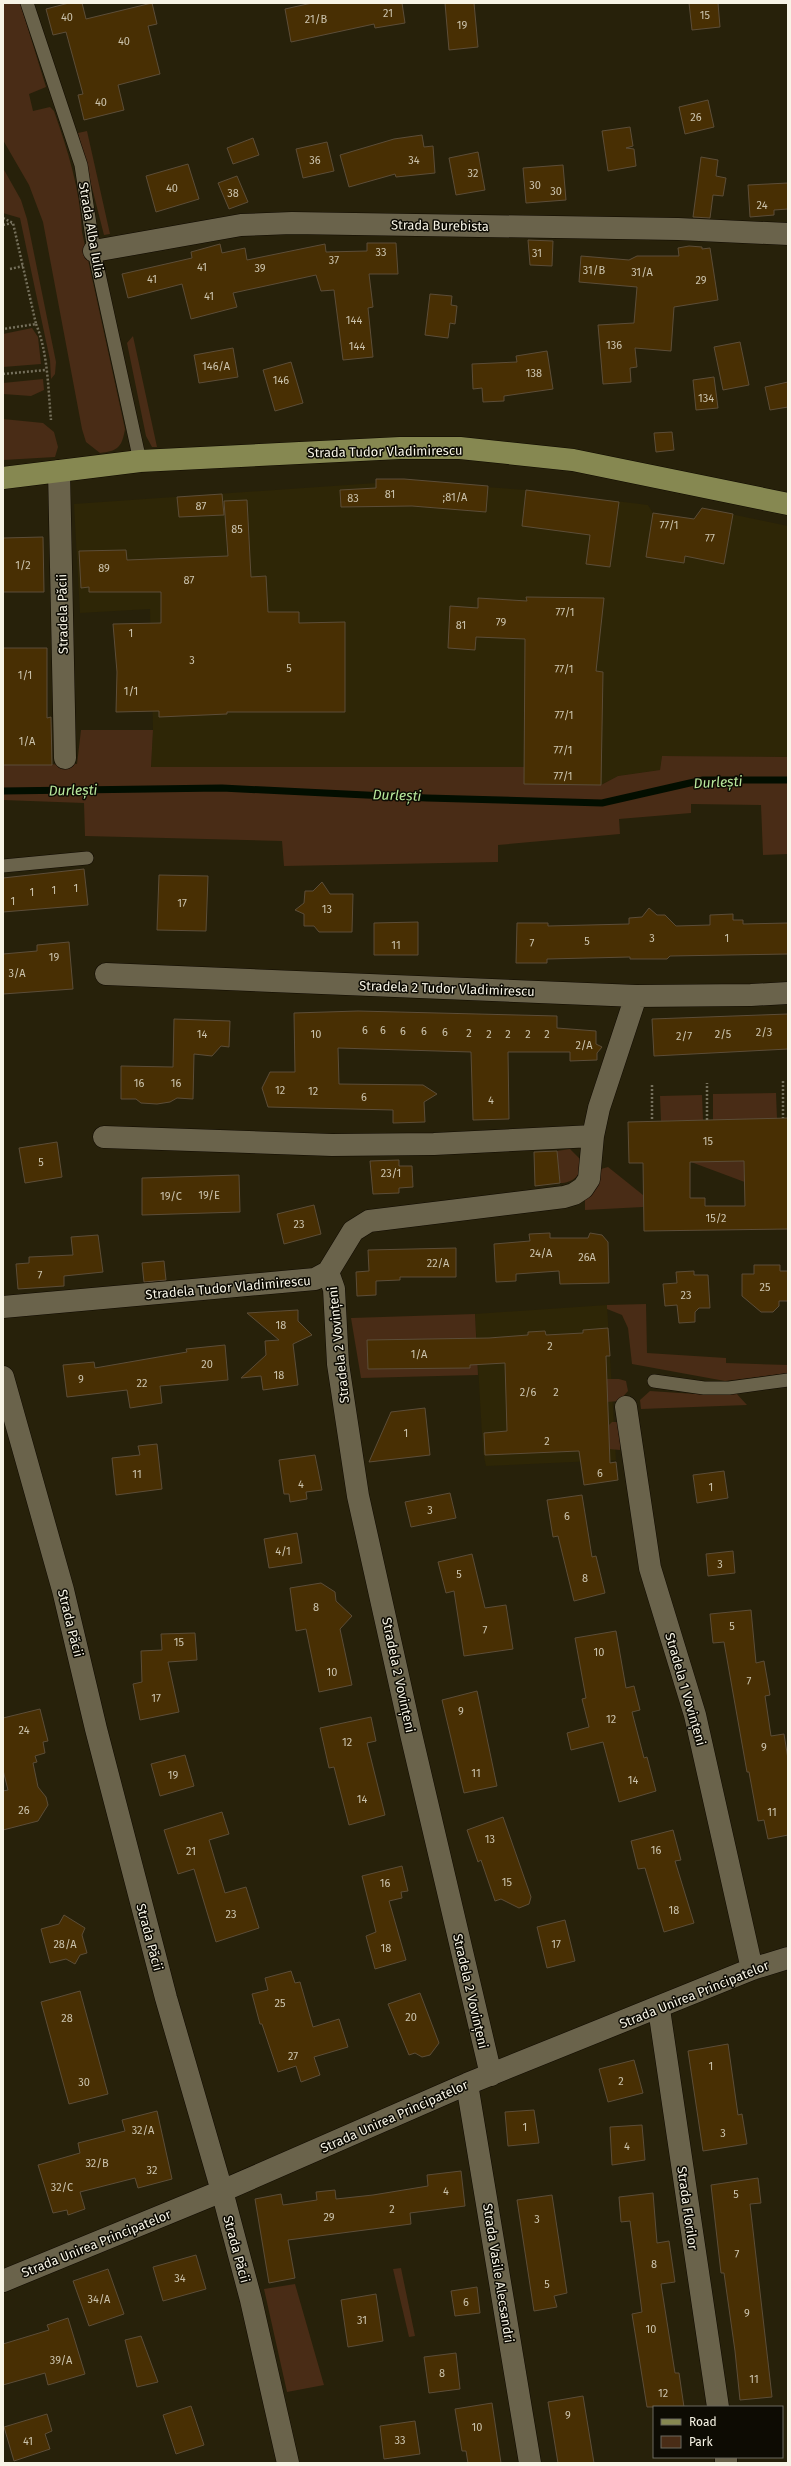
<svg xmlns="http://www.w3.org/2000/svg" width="791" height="2466" viewBox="0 0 791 2466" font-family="'Fira Sans',sans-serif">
  <rect width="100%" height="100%" fill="#27210a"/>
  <path fill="#2e2606" d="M376,479L526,490L648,505L653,513L691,519H694L702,508L788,526V757L662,756L660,770L618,776L601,785L524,784V767H151L153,730L150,609L80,613L74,504L376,483Z
    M607,1305L616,1460L486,1466L483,1452L475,1314Z"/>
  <path fill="#492c16" d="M3,3H20L46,87L29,94L33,111L50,107L54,111C68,151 80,189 82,232L125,429C122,447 118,451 100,453L86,442L82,429L43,222L29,185L3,140Z
    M87,131L110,234L104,235L78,133Z
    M3,168L21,200L27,219L56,362L55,374L51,379L50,360L20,218L3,213Z
    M32,328L38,337L41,364L3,367V334Z
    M133,336L157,447H152L146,436L127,343Z
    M43,379L44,390L31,396L3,394V383Z
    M3,419L43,423L54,432L58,447L55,457L3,460Z
    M81,730H153L151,767H524V784L601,785L618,776L660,770L662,756L788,757V854L763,855L761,805L691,804V813L619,819L620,834L498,845V862L284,866L282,841L85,836L84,803L3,800V765L77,764Z
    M776,1093L777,1119L713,1120V1094Z
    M702,1095L703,1120L661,1121L660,1096Z
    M570,1149L582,1161C582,1175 573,1183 560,1183L557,1151Z
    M744,1161V1175L788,1174L750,1184L691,1162Z
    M608,1167L643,1195V1207L585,1210V1197L601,1169Z
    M646,1304L647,1353L726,1358V1363L788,1365V1373L725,1381L632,1364L628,1328L622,1315L607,1309V1305Z
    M475,1314L478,1375L361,1378L351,1318Z
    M607,1379H619L626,1381L628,1391L619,1401L607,1402Z
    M650,1391L711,1395L736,1393L747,1405L641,1409L640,1400Z
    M612,1422H617L620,1425V1450L609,1449L608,1426Z
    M401,2268L415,2336L409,2337L393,2269Z
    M295,2284L324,2385L287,2392L264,2289Z"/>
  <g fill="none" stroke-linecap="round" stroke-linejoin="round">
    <path stroke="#030e00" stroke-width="7" d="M3,791L222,788L427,798L602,803L703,780H788"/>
  </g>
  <path fill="#482f03" stroke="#5c4d38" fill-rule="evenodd" d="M69,3H82L86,19L152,3L157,24L148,26L160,74L118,85L124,110L84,120L78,95L83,94L66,32L53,35L46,9Z
    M312,3H402L405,23L375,28L374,24L291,42L285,9Z
    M445,3H474L478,47L449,50Z
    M689,3H718L720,27L692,30Z
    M708,100L714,127L685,134L679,107Z
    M630,127L633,146L626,148L634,149L636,166L608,171L602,131Z
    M422,135L424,147L433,146L435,173L396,177L395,174L349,187L340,155L394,139Z
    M253,138L259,155L233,164L227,148Z
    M327,142L334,171L303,178L296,149Z
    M478,152L485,190L456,195L449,158Z
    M701,157L718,160L716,176L726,178L723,196L713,195L710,218L693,217Z
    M188,164L199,199L156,212L146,176Z
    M563,165L566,200L526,203L523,168Z
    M237,176L248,202L229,209L218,183Z
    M788,183V209L774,210V215L750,217L748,185Z
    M528,240L553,241L552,266L530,265Z
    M367,243H396L398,274H369L373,307L368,308L373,357L343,360L334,290L321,291L316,275L233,293L237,307L191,319L182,284L128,298L122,274L192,258L191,252L220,244L222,253L245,248L247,260L325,244L326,252L367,251Z
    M689,246L702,247V249L710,248L718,300L674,307L671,351L635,348L637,367L630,368L631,382L603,384L598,325L634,323L637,287L579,282L581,256L629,260L637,256H679L678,248Z
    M430,294L452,296L451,305L457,306L455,324L450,323L448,338L425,335Z
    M740,342L749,385L723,390L714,347Z
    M233,348L238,377L199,383L194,355Z
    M547,351L553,389L504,396V401L483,402L482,388L473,389L472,364L517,362L516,356Z
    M291,362L303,403L275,411L263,370Z
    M714,377L718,408L696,410L693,380Z
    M788,382V407L770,410L765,387Z
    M672,432L674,450L656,452L654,433Z
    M376,479H404L488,486L486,512L412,506L341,507L340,490L376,488Z
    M526,490L619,502L610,567L586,564L590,535L522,526Z
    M222,494L224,515L179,517L177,497Z
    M247,500L251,577L266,576L268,612H299V623L345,622V712H227V714L159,717V711L116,712L117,672L113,624L161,623V592H89V587L81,588L79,551L126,550L127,560L228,556L224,501Z
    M702,508L733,514L724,564L685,556L684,563L646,557L653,513L694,519Z
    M43,537L44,592H3V538Z
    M526,597L604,598L596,671L603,672L601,785L524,784L525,639L476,637L475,650L448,648L450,606L478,608V598L527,601Z
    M3,648H47V718L51,717L52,765H3Z
    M84,869L88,905L3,912V878Z
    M159,875L208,876L206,931L157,930Z
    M322,882L330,894H353L352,932H319L314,926H304V914L295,910L304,903L305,891H313Z
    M649,908L657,915H665L676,926L710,925V915L733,914V920H743V924L788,923V954L670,956L667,959H630V957L547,959V963H516L517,923H548V926L629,924V918L642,917Z
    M418,922V955H374V923Z
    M69,942L73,989L3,994V954L37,951V945Z
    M358,1011L557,1016V1028L596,1031V1044L602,1047L597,1053V1060L570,1061V1052H508L509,1119L473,1120L471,1052L338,1048L339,1084L423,1085L437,1094L424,1102L425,1122L393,1123V1110L268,1107L262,1088L270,1072H295L294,1013Z
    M788,1014V1049L654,1056L652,1019Z
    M174,1019L230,1021L229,1047L221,1046L212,1056L194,1054L193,1099L177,1098L170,1102L157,1104L141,1103L136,1099H121V1066L173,1067Z
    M788,1118V1229L644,1231L643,1163H629L628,1122ZM744,1161L745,1206H705V1198H690V1162Z
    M57,1142L62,1177L25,1183L19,1148Z
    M557,1151L560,1183L535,1186L534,1152Z
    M399,1160V1166H412L413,1187L399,1188V1193L373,1194L370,1161Z
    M239,1175L240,1212L142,1215V1178Z
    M314,1205L321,1234L284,1244L277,1214Z
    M550,1233V1238H588L590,1233L602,1235L608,1242L609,1283L560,1284L559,1271L516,1274V1281L496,1282L494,1244L530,1241L529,1234Z
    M98,1235L103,1272L64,1276V1286L18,1289L16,1264L29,1263V1257L73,1255L71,1237Z
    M456,1248V1277H400V1280L376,1281V1295L357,1296L356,1272L369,1271L368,1250Z
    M164,1261L166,1280L144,1282L142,1263Z
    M754,1265H780V1271H788V1301H779V1306L773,1312H761L742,1296V1274H754Z
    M694,1271V1275H708L710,1308H699L695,1312V1322L679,1323L677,1305L665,1306L663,1284L677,1283L676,1272Z
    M298,1310V1321L312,1335L293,1344L298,1385L263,1390L261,1376L241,1378L266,1355L265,1341L279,1340L247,1313Z
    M608,1328L610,1356H606L610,1463L616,1462L618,1480L584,1485L579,1451L485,1455L484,1433L507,1431L505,1363L470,1365V1368L368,1369L367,1340L489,1338L528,1335V1332L545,1331L546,1335L583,1333V1330Z
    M225,1345L228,1380L160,1386L162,1403L130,1408L127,1390L67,1397L63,1365L94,1362L95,1368L187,1352L186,1349Z
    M425,1408L430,1455L369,1462L391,1412Z
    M157,1444L162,1489L116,1495L112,1458L140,1455L138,1446Z
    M315,1455L322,1490L306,1492L307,1499L290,1502L289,1494H284L279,1460Z
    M724,1471L728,1498L697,1503L693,1475Z
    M450,1493L456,1518L411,1527L405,1502Z
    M582,1495L592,1557L596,1556L605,1593L574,1601L558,1536L553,1537L547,1500Z
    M297,1533L302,1563L269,1568L264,1539Z
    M733,1551L735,1573L708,1576L706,1554Z
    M472,1554L485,1608L506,1605L513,1649L464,1656L454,1591L446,1593L438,1562Z
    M321,1583L335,1592L336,1601L352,1616L340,1629L352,1685L319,1692L306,1629L296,1631L290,1588Z
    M751,1610L756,1663L764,1661L770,1695L765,1696L771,1736L784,1734L788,1759V1835L768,1839L764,1820L758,1821L749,1772H747L724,1642L713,1643L710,1614Z
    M616,1631L626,1688L634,1686L640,1710L632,1712L644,1758L647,1757L656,1791L619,1802L603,1742L571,1750L567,1733L589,1727L582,1699L586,1698L575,1638Z
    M195,1633L197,1660L168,1662L179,1712L140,1720L133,1684L142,1682L141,1651L162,1650L161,1634Z
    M477,1691L497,1786L464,1793L442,1700Z
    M40,1709L48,1741L43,1742L45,1753L35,1756L37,1762L33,1763L38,1787L46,1797L48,1805L38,1821L3,1830V1791L8,1790L3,1770V1718Z
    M371,1717L376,1741L367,1743L385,1815L349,1825L334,1767L329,1768L320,1728Z
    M185,1755L194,1786L160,1796L151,1764Z
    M222,1812L229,1834L209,1840L225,1893L246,1887L259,1928L216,1942L194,1869L178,1874L164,1830Z
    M503,1817L531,1897L529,1904L519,1908L501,1899L495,1901L481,1860L478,1862L467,1830Z
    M673,1830L681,1860L675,1861L694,1923L664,1932L645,1868L638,1869L631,1841Z
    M402,1866L408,1891L401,1892L402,1898L389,1901L406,1960L375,1969L366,1936L376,1932L362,1876Z
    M64,1915L85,1928L82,1935L87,1953L80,1955L75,1964L66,1959L50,1963L41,1929L59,1924Z
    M565,1920L575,1961L547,1968L537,1927Z
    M291,1971L295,1983L300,1982L313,2027L339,2019L348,2047L314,2057L320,2075L301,2082L296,2066L278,2072L262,2024H260L252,1994L268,1990L265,1978Z
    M80,1991L108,2094L69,2104L41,2002Z
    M420,1993L439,2043L430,2055L422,2057L415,2053L409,2055L388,2004Z
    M728,2044L738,2115L742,2114L747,2144L703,2151L688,2051Z
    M634,2060L643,2093L608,2102L599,2069Z
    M534,2110L539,2143L508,2146L505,2112Z
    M157,2111L172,2179L138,2188L135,2178L80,2192L85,2209L68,2215L67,2210L53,2213L38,2165L80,2153L78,2143L125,2131L122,2120Z
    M642,2125L645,2160L612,2165L610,2127Z
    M461,2171L465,2206L410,2213L411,2224L288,2240L295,2278L269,2283L255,2199L281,2194L283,2205L317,2200L316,2192L335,2190L336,2199L373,2195L428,2186L427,2175Z
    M758,2178L761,2203L750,2204L772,2397L740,2400L735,2351L724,2273H721L711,2185Z
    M653,2193L657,2243L669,2241L675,2282L661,2284L675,2373H679L684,2407H647L632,2314L642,2312L630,2221L621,2222L619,2197Z
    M552,2195L567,2293L554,2296L557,2307L534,2311L517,2200Z
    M196,2255L206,2289L163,2301L153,2267Z
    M108,2269L124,2314L89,2326L73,2281Z
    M477,2287L480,2313L455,2316L451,2291Z
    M376,2294L383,2341L348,2347L341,2300Z
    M68,2318L85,2374L48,2385L45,2373L3,2385V2344L49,2330L47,2325Z
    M141,2336L158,2382L137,2387L125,2340Z
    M456,2353L460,2389L429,2393L424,2357Z
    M583,2396L594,2463H558L548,2402Z
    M492,2403L501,2463H468L466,2451H462L455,2409Z
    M191,2406L204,2445L176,2454L163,2415Z
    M47,2414L52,2431L45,2434L50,2449L14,2461L4,2427Z
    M415,2421L420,2454L384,2459L380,2426Z"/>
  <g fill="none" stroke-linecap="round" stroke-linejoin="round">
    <g stroke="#100a00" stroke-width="14">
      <path id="lane" d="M27,3L81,165L94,251L140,461
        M3,866L87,858
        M654,1381L704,1388H729L788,1380"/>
    </g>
    <g stroke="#100a00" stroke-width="23">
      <path id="street" d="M94,251L241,225L292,223L678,229L788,234
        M59,471L65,758
        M106,974L636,996L751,995L788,993
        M104,1137L332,1145L434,1144L593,1136
        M328,1272L334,1289L338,1364L358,1496L411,1734L491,2075
        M3,1307L315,1279L328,1272L353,1231L369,1221L564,1197L574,1194L583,1188L589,1179L593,1136L599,1108L636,996
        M3,1377L63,1590L96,1729L166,1998L222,2191L251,2300L288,2463
        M626,1407L650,1568L695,1715L752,1969
        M659,2009L718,2407
        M467,2084L530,2463
        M3,2281L222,2191L467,2084L752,1969L788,1958
        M726,2457V2463"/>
    </g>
    <g stroke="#100a00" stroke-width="23">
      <path id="primary" d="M3,478L140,461L400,448H460L573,460L788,504"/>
    </g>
    <path stroke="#75705c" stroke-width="2.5" stroke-dasharray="2 2" stroke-linecap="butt" d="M3,218L13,223L36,324L3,329
      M3,225L12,223
      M10,269L23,266
      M36,324C48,353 48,388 51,420
      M3,374L46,370
      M783,1081V1118
      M652,1085V1121
      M707,1120V1083"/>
    <use href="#lane" stroke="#6a634b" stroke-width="13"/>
    <use href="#street" stroke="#6a634b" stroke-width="22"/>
    <use href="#primary" stroke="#868851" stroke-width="22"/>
  </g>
  <g text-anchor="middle" stroke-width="3" stroke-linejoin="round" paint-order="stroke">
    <g font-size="11" fill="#cbc3ad">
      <text x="388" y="17">21</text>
      <text x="705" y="19">15</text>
      <text x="67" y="21">40</text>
      <text x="316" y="23">21/B</text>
      <text x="462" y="29">19</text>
      <text x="124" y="45">40</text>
      <text x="101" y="106">40</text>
      <text x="696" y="121">26</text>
      <text x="315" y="164">36</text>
      <text x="414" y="164">34</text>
      <text x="473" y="177">32</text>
      <text x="535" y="189">30</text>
      <text x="172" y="192">40</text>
      <text x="556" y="195">30</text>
      <text x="233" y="197">38</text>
      <text x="762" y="209">24</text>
      <text x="381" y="256">33</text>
      <text x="537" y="257">31</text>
      <text x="334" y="264">37</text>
      <text x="202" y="271">41</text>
      <text x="260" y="272">39</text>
      <text x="594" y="274">31/B</text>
      <text x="642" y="276">31/A</text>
      <text x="152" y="283">41</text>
      <text x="701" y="284">29</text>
      <text x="209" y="300">41</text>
      <text x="354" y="324">144</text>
      <text x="614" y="349">136</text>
      <text x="357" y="350">144</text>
      <text x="216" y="370">146/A</text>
      <text x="534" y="377">138</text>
      <text x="281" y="384">146</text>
      <text x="706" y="402">134</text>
      <text x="390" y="498">81</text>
      <text x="455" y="501">;81/A</text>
      <text x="353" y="502">83</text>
      <text x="201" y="510">87</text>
      <text x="669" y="529">77/1</text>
      <text x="237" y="533">85</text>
      <text x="710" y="542">77</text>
      <text x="23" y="569">1/2</text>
      <text x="104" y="572">89</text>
      <text x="189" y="584">87</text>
      <text x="565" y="616">77/1</text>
      <text x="501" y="626">79</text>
      <text x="461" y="629">81</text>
      <text x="131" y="637">1</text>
      <text x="192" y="664">3</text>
      <text x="289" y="672">5</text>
      <text x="564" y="673">77/1</text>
      <text x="25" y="679">1/1</text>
      <text x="131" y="695">1/1</text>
      <text x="564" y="719">77/1</text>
      <text x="27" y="745">1/A</text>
      <text x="563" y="754">77/1</text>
      <text x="563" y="780">77/1</text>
      <text x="76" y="892">1</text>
      <text x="54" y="894">1</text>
      <text x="32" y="896">1</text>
      <text x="13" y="905">1</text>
      <text x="182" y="907">17</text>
      <text x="327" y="913">13</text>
      <text x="652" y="942">3</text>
      <text x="727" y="942">1</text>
      <text x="587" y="945">5</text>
      <text x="532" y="947">7</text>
      <text x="396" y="949">11</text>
      <text x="54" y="961">19</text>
      <text x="17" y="977">3/A</text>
      <text x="365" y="1034">6</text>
      <text x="383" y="1034">6</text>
      <text x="403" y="1035">6</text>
      <text x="424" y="1035">6</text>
      <text x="445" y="1036">6</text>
      <text x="764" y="1036">2/3</text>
      <text x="469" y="1037">2</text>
      <text x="202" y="1038">14</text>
      <text x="316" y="1038">10</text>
      <text x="489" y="1038">2</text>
      <text x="508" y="1038">2</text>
      <text x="528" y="1038">2</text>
      <text x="547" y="1038">2</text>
      <text x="723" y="1038">2/5</text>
      <text x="684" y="1040">2/7</text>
      <text x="584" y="1049">2/A</text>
      <text x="139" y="1087">16</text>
      <text x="176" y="1087">16</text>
      <text x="280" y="1094">12</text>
      <text x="313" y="1095">12</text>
      <text x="364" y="1101">6</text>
      <text x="491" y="1104">4</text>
      <text x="708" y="1145">15</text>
      <text x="41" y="1166">5</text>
      <text x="391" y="1177">23/1</text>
      <text x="209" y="1199">19/E</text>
      <text x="171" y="1200">19/C</text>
      <text x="716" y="1222">15/2</text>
      <text x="299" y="1228">23</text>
      <text x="541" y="1257">24/A</text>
      <text x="587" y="1261">26A</text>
      <text x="438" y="1267">22/A</text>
      <text x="40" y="1279">7</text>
      <text x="765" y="1291">25</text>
      <text x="686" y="1299">23</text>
      <text x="281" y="1329">18</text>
      <text x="550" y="1350">2</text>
      <text x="419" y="1358">1/A</text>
      <text x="207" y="1368">20</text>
      <text x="279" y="1379">18</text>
      <text x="81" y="1383">9</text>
      <text x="142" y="1387">22</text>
      <text x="528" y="1396">2/6</text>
      <text x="556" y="1396">2</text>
      <text x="406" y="1437">1</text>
      <text x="547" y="1445">2</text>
      <text x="600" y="1477">6</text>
      <text x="137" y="1478">11</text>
      <text x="301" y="1488">4</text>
      <text x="711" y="1491">1</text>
      <text x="430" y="1514">3</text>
      <text x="567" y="1520">6</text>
      <text x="283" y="1555">4/1</text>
      <text x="720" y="1568">3</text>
      <text x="459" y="1578">5</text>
      <text x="585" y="1582">8</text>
      <text x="316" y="1611">8</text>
      <text x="732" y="1630">5</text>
      <text x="485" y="1634">7</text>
      <text x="179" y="1646">15</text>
      <text x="599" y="1656">10</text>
      <text x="332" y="1676">10</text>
      <text x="749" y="1685">7</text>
      <text x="156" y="1702">17</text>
      <text x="461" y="1715">9</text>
      <text x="611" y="1723">12</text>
      <text x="24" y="1734">24</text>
      <text x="347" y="1746">12</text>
      <text x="764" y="1751">9</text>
      <text x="476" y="1777">11</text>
      <text x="173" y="1779">19</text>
      <text x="633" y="1784">14</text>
      <text x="362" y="1803">14</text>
      <text x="24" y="1814">26</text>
      <text x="772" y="1816">11</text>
      <text x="490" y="1843">13</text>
      <text x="656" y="1854">16</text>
      <text x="191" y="1855">21</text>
      <text x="507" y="1886">15</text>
      <text x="385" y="1887">16</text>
      <text x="674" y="1914">18</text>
      <text x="231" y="1918">23</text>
      <text x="65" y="1948">28/A</text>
      <text x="556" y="1948">17</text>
      <text x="386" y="1952">18</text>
      <text x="280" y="2007">25</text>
      <text x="411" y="2021">20</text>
      <text x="67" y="2022">28</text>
      <text x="293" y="2060">27</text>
      <text x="711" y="2070">1</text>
      <text x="621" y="2085">2</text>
      <text x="84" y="2086">30</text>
      <text x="525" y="2131">1</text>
      <text x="143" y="2134">32/A</text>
      <text x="723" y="2137">3</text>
      <text x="627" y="2150">4</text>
      <text x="97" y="2167">32/B</text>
      <text x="152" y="2174">32</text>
      <text x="62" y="2191">32/C</text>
      <text x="446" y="2195">4</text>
      <text x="736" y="2198">5</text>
      <text x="392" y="2213">2</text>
      <text x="329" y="2221">29</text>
      <text x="537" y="2223">3</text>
      <text x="737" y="2258">7</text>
      <text x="654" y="2268">8</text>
      <text x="180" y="2282">34</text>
      <text x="547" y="2288">5</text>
      <text x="99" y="2303">34/A</text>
      <text x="466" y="2306">6</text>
      <text x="747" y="2317">9</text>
      <text x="362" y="2324">31</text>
      <text x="651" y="2333">10</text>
      <text x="61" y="2364">39/A</text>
      <text x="442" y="2377">8</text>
      <text x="754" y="2383">11</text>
      <text x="663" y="2397">12</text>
      <text x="568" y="2419">9</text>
      <text x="477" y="2431">10</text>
      <text x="400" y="2444">33</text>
      <text x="28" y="2445">41</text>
    </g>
    <g font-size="13" fill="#f7f4e6" stroke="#0d0b03">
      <text transform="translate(440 225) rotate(1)" y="5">Strada Burebista</text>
      <text transform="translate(92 230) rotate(80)" y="5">Strada Alba Iulia</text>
      <text transform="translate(385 451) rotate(-1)" y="5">Strada Tudor Vladimirescu</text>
      <text transform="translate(62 614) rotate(-91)" y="5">Stradela Păcii</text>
      <text transform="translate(447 988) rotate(2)" y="5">Stradela 2 Tudor Vladimirescu</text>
      <text transform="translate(228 1287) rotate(-5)" y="5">Stradela Tudor Vladimirescu</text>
      <text transform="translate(338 1345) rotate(-96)" y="5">Stradela 2 Vovințeni</text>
      <text transform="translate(71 1623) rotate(76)" y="5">Strada Păcii</text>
      <text transform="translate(399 1675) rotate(78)" y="5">Stradela 2 Vovințeni</text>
      <text transform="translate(686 1689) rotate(74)" y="5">Stradela 1 Vovințeni</text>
      <text transform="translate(150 1937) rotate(75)" y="5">Strada Păcii</text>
      <text transform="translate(471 1991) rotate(77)" y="5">Stradela 2 Vovințeni</text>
      <text transform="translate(694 1994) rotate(-22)" y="5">Strada Unirea Principatelor</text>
      <text transform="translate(394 2116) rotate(-24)" y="5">Strada Unirea Principatelor</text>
      <text transform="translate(688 2208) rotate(82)" y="5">Strada Florilor</text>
      <text transform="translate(96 2243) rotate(-22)" y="5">Strada Unirea Principatelor</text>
      <text transform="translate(237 2249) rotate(75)" y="5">Strada Păcii</text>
      <text transform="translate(499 2273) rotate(81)" y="5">Strada Vasile Alecsandri</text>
    </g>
    <g font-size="14" font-style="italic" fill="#b7e79b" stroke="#0d0b03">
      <text transform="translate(718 782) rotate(-3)" y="5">Durlești</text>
      <text transform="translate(73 790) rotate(-1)" y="5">Durlești</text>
      <text transform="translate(397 795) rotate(2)" y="5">Durlești</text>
    </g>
  </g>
  <rect width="791" height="2466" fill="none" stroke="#f7f4e6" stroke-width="8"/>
  <rect x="653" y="2406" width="130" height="52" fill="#0d0b03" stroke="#6b685e"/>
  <rect x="661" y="2419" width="20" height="6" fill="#868851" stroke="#6b685e"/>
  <text x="689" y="2426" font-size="12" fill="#f7f4e6">Road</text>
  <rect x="661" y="2436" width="20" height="12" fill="#492c16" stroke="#6b685e"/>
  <text x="689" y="2446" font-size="12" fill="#f7f4e6">Park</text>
</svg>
